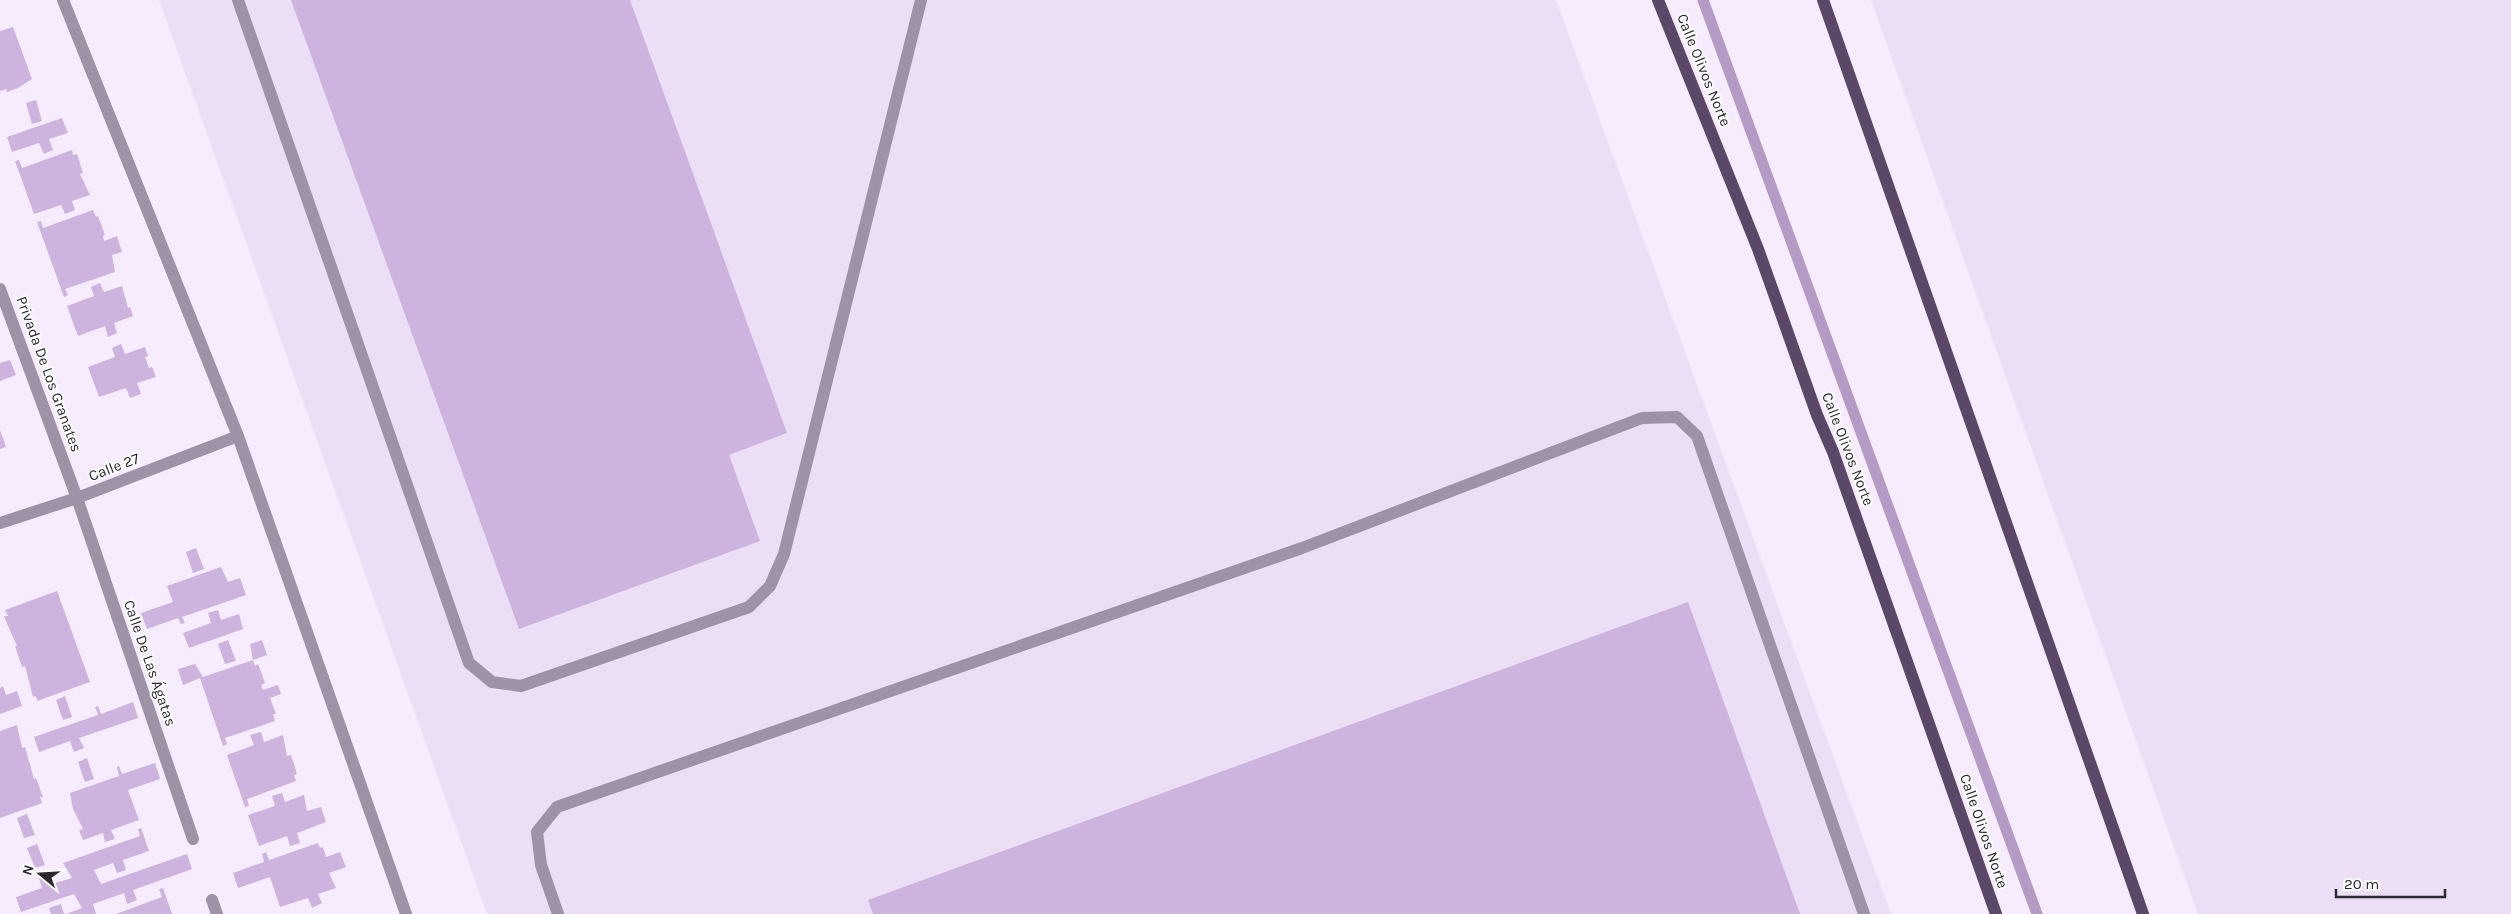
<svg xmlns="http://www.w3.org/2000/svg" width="2511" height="914" viewBox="0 0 2511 914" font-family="Karla,sans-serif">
  <rect width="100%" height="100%" fill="#f6ecfd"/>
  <path fill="#ebdef5" d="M159,0H1556L1891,914H487Z
    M1871,0H2511V914H2198Z"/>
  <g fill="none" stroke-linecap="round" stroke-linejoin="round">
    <path stroke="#b39bc5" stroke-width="11" d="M1703,0L2037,914"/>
  </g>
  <path fill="#cdb4df" d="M291,0H630L787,433L729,455L760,541L519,629Z
    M13,27L32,79L18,88L7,92L6,89L0,91V31Z
    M36,100L42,121L32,124L26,103Z
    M62,118L68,133L49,139L53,150L44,154L39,143L12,152L7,137Z
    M72,150L73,155L77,154L83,173L80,174L90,195L72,201L75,210L65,214L61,205L34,214L15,161L19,160L22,168Z
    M93,210L96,217L98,216L105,235L103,236L104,241L117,236L122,252L112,255L115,272L65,289L68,295L64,297L37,222L41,221L43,228Z
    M100,283L104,292L122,286L128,308L130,307L133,316L114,323L117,333L108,337L105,326L78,336L67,306L94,296L91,287Z
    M121,344L125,354L145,347L148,356L145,357L149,368L152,367L156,377L137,383L141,394L130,398L126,388L99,397L88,367L115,357L112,348Z
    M10,360L16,375L0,381V363Z
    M0,430L6,447L0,449Z
    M196,548L204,569L193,573L186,552Z
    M221,567L228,582L240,578L246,595L182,617L185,623L181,624L178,618L147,629L141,613L173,602L167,586Z
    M57,591L90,682L37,701L36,696L33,697L25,666L22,667L15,646H17L8,626L4,616H8L5,610Z
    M1688,602L1800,914H873L868,900Z
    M218,610L221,620L239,614L243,629L189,648L183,633L211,623L208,613Z
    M228,640L236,661L225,664L218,644Z
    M262,640L267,655L253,660L255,666L258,664L262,674L265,683L261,685L263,690L278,685L281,694L270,698L276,714H273L275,721L225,738L227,744L223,746L200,678L183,685L178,669L195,664L203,677L253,660L250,644Z
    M3,686L6,695L17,691L22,706L0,714V688Z
    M65,696L72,717L63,720L56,700Z
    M133,702L138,718L79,738L84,748L74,752L70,741L39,752L34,737L98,715L95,707L98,706L101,714Z
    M17,725L22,748L25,747L34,779L36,778L43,797H40L42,803L0,818V731Z
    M261,732L264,742L283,735L287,756L291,755L297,774L294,775L296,781L247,799L249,806L245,807L227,755L254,745L250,735Z
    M87,758L94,779L85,782L78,762Z
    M155,763L160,779L128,790L139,820L111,830L115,839L105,842L103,833L83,840L79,830L83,829L73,809L70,793L119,776L117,767L119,766L122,774Z
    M282,793L285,802L304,795L307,811L321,807L326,822L297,833L300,843L290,846L287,836L259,846L248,815L275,806L272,796Z
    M27,814L35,835L24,838L17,818Z
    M141,828L149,851L123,860L126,870L117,873L113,863L94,870L101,884L187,854L192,869L133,890L137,900L127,904L124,893L93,904L96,914H66L82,908L74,894L21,912L16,897L42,888L39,878L49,875L52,884L72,878L63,863L140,836L138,829Z
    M318,843L320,848L323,847L326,857L340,852L346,867L329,873L336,888L318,894L322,903L312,908L308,898L280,907L270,877L238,888L233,873L264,862L262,854L266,852L269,860Z
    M37,844L45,865L35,868L27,848Z
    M163,888L172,914H116L162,897L159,889Z
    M61,904L64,914H51L49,908Z"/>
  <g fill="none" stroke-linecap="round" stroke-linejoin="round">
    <path stroke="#9e93a6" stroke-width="12" d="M63,0L238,436L406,914
      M238,0L469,663L492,682L521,686L749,607L770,586L784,554L921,0
      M0,289L77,498L193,839
      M0,523L77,498L238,436
      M212,900L217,914
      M558,914L541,865L537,832L557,807L1302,548L1642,418L1677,417L1697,436L1864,914"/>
    <path stroke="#5b4868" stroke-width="12" d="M1658,0L1758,249L1817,415L1833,452L1996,914
      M1823,0L2143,914"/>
  </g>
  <g text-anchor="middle" stroke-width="4" stroke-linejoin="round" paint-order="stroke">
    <g font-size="15" fill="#2b282e" stroke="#fdfdfd">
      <text transform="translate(1704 70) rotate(68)" y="5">Calle Olivos Norte</text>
      <text transform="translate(49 374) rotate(70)" y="5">Privada De Los Granates</text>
      <text transform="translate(1848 449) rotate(69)" y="5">Calle Olivos Norte</text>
      <text transform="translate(114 467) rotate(-21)" y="5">Calle 27</text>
      <text transform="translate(150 663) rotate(71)" y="5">Calle De Las Ágatas</text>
      <text transform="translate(1984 831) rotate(71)" y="5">Calle Olivos Norte</text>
    </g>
  </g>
  <g transform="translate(40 874) rotate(288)" stroke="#fdfdfd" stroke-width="4" paint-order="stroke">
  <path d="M0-4L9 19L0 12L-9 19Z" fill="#2b282e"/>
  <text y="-8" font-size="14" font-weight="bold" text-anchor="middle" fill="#2b282e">N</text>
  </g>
  <path d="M2336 889v8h109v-8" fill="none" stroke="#2b282e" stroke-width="2.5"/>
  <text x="2344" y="889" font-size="15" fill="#2b282e" stroke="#fdfdfd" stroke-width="4" paint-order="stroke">20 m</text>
</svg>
